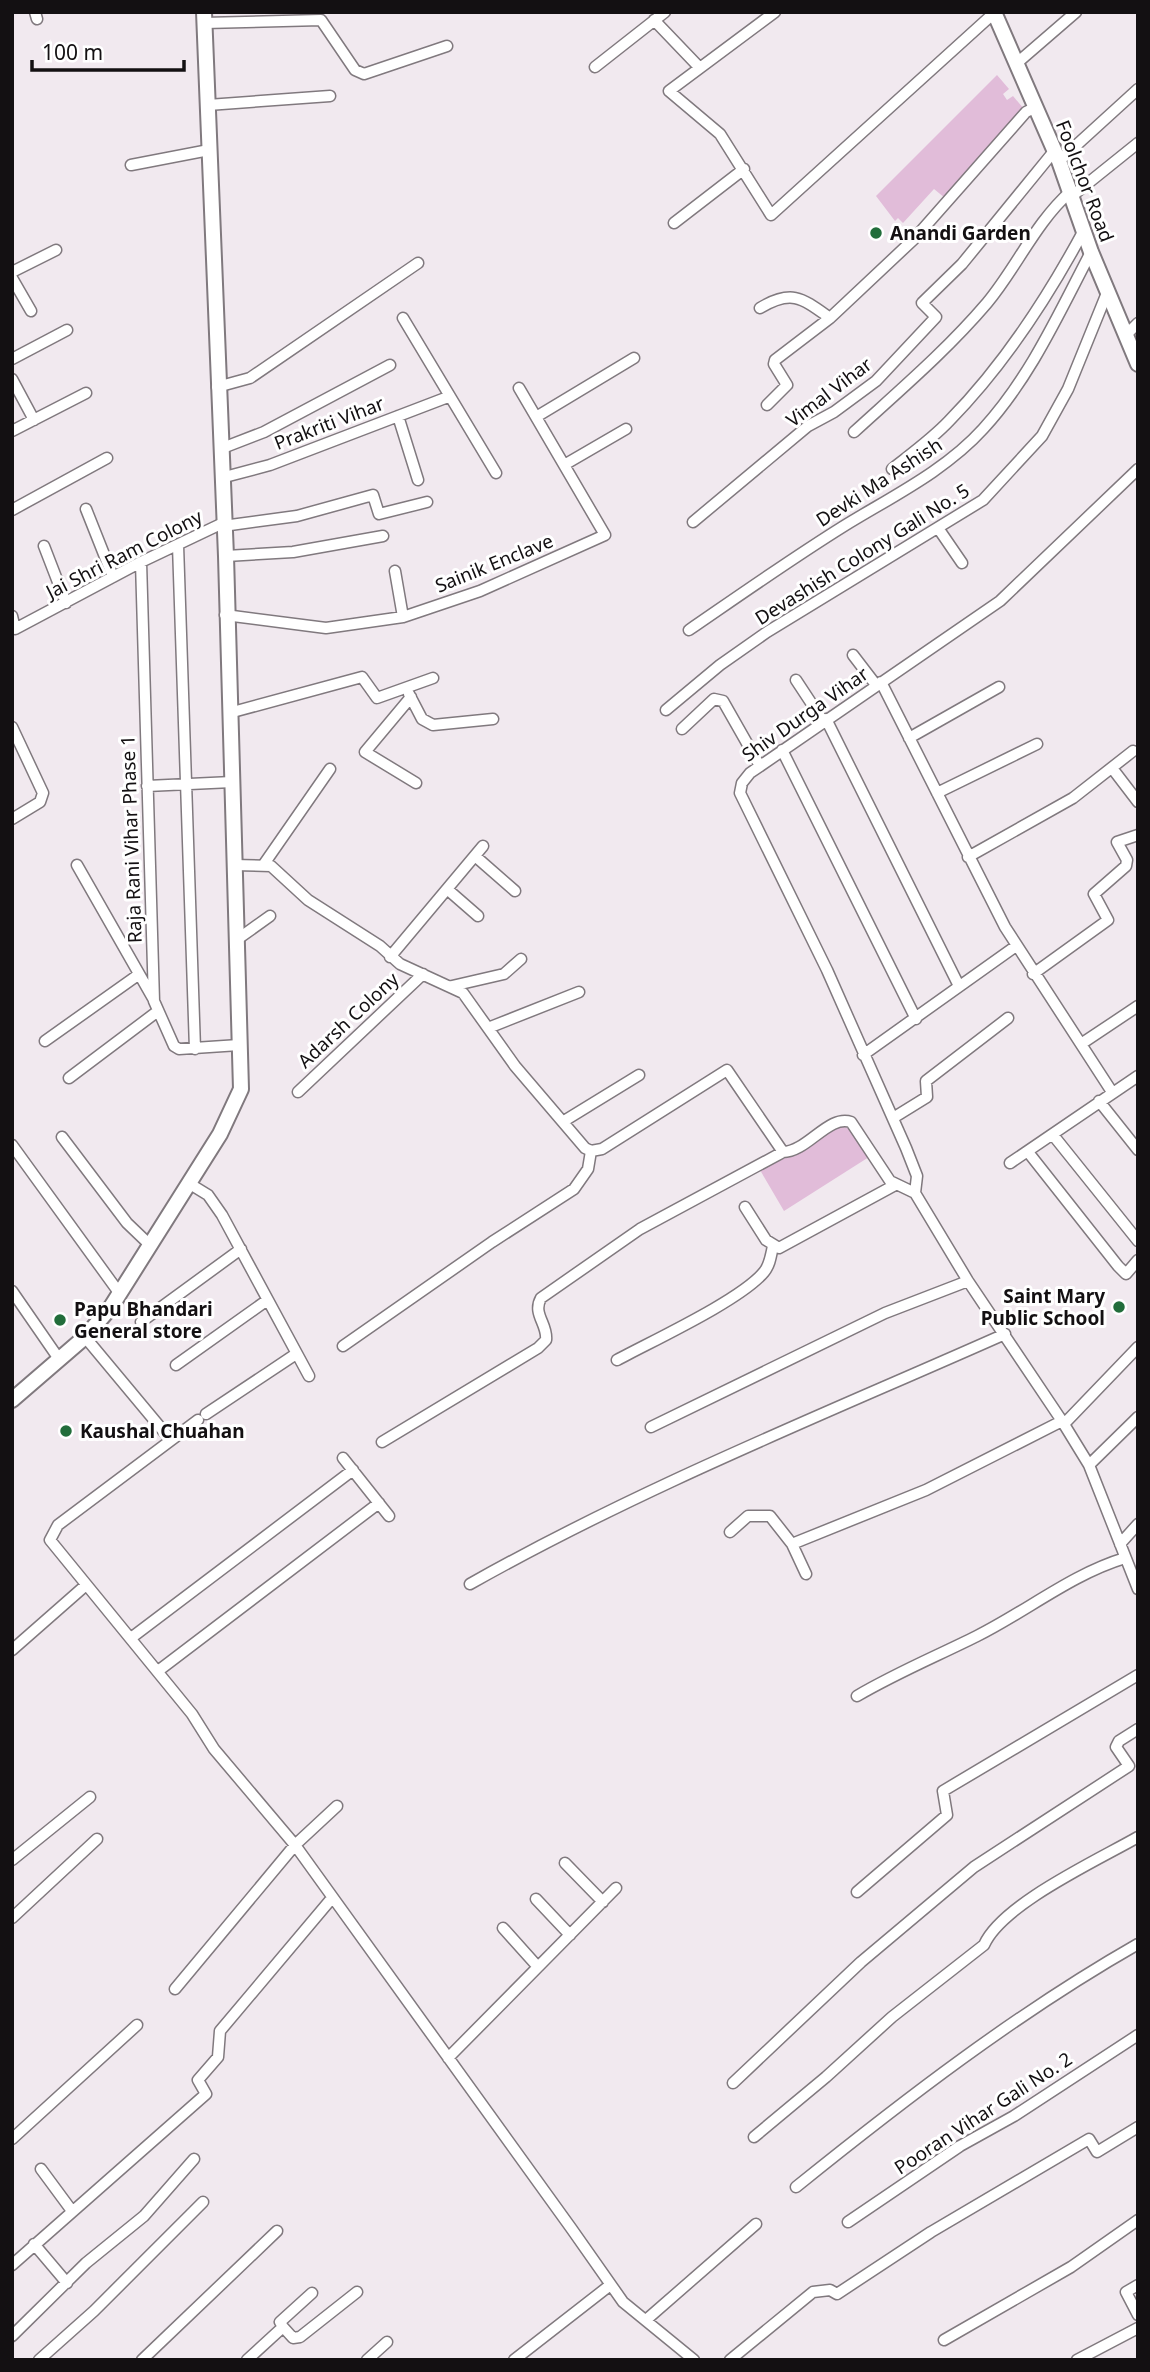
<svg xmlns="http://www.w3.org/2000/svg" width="1150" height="2372" viewBox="0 0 1150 2372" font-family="'Noto Sans',sans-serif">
  <rect width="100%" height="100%" fill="#f1e9ef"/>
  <path fill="#e1bcd9" d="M997,75L1009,89L1003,94L1007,100L1013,96L1024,109L945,198L934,189L903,223L898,218L895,221L876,196Z
    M841,1125L853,1131L869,1157L784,1211L760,1170L779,1158L795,1156Z"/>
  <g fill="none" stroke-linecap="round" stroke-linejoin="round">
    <g stroke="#80797e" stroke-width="13">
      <path id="street" d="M35,12L37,19
        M775,12L669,91L720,134L771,215L994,13
        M654,20L699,67
        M204,23L321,20L355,70L364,74L447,46
        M1017,63L1076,12
        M595,67L665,12
        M208,105L330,96
        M1059,161L1138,89
        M131,165L209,150
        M1072,196L1138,143
        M674,223L744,169
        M12,272L56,250
        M12,278L31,311
        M760,308C792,289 802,298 830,318
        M403,318L496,473
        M1126,335L1138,323
        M12,359L67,330
        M12,379L34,420
        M217,387L250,378L418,263
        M767,405L787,385L774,364L775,360L830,318L914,239L1026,112L1036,107
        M398,416L418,480
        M536,417L634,358
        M12,431L86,393
        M854,432C900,390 947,350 987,303C1017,267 1035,223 1071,191
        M220,449L264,432L390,365
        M564,465L626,429
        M892,469C911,454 932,439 949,421C1004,365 1047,299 1084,230
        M221,478L270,465L448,397
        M86,509L113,577
        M12,510L107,458
        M693,522L808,426L834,412L876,381L936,317L922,303L962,264L1055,150
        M223,526L297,516L373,495L379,514L427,502
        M938,528L962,563
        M178,545L195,1049
        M44,546L66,603
        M226,556L293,552L383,536
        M141,562L154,1001L174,1046L179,1049L239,1045
        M395,571L403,617
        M225,615L326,628L403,617L480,591L605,535L519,388
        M12,616L15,629L141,562L223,523
        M689,630C740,595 791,559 844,526C891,497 945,471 983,429C1030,378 1059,313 1091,252
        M853,655L876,685
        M796,680L823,721
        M881,682L1005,927L1112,1092
        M409,694L422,719L433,725L493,719
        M411,697L365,752L416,783
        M666,710L720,665L767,632L983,500L1042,436L1068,389L1107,293
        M229,713L362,677L377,698L433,678
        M826,719L959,986
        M12,727L43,793L40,802L12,819
        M682,729L714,699L723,701L760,766
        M909,738L999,687
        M782,750L916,1019
        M1112,768L1138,802
        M147,786L232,782
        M937,793L1037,744
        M475,856L515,891
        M968,857L1073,798L1133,751
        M264,864L330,769
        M77,865L154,1000
        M233,865L271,866L308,900L380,946L400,964L463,993L515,1066L585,1148L591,1151L602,1149L727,1070L783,1152C807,1152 829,1114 851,1122L890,1181L915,1193L968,1281L1062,1421L1089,1465L1138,1589
        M447,889L478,916
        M235,941L270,916
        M390,957L483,846
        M1033,974L1108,920L1094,894L1126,866L1127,860L1117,842L1138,835
        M452,986L504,974L521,959
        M488,1028L579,992
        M45,1041L138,975
        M1081,1044L1138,1006
        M863,1055L1016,946
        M69,1078L158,1011
        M298,1092L423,974
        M1099,1101L1138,1150
        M893,1118L927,1097L926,1081L1008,1018
        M564,1121L639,1075
        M1053,1135L1138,1241
        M62,1137L127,1223L151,1246
        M12,1145L120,1294
        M1028,1152L1118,1266L1126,1274L1138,1260
        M1010,1163L1138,1076
        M190,1184L208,1195L222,1215L309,1376
        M915,1193L917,1176L906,1148L827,970L740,793L742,783L750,773L1000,601L1138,469
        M745,1207L766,1240L779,1248L895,1185
        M12,1291L59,1359
        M141,1322L241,1249
        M85,1337L170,1439
        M343,1346L492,1242L574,1189L588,1169L591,1151
        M617,1360C652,1341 741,1300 764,1272C770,1265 771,1255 773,1246
        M176,1365L266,1301
        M206,1414L296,1354
        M198,1420L58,1525L50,1540L192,1714L214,1749L295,1845L571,2228L623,2302L694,2360
        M1064,1424L1138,1347
        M651,1427L885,1313L968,1281
        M382,1442L538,1348L546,1340C548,1324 532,1314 541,1298L640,1229L783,1152
        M343,1458L389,1516
        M1089,1465L1138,1417
        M730,1532L748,1516H770L792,1544L806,1574
        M792,1544L926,1490L1062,1421
        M1120,1544L1138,1524
        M470,1584C642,1487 825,1414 1005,1334
        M131,1638L353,1470
        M12,1650L86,1585
        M158,1671L379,1503
        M857,1696C896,1673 937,1656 977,1636C1027,1611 1072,1574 1125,1558
        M12,1860L90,1797
        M565,1863L603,1902
        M857,1892L947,1815L943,1791L1138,1675
        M536,1899L570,1935
        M12,1918L97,1839
        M503,1928L538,1967
        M175,1989L295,1845L337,1806
        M448,2058L616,1888
        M733,2083L861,1962L974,1867L1129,1766L1116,1747L1119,1741L1138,1729
        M754,2137L826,2077L892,2017L984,1945C1002,1904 1098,1860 1138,1837
        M12,2139L137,2025
        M41,2169L72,2211
        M796,2187C904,2100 1017,2013 1138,1944
        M848,2222L960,2146L1014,2116L1138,2035
        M34,2244L67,2283
        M12,2265L206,2094L198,2080L218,2057L220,2031L332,1898
        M1138,2285L1126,2292L1138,2315
        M646,2320L756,2224
        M283,2327L293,2338L300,2337L357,2292
        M12,2336L86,2263L144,2216L194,2159
        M944,2340L1071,2267L1138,2220
        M39,2360L94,2311L203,2202
        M142,2360L277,2231
        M247,2360L283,2327L280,2322L312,2293
        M367,2360L387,2342
        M514,2360L609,2286
        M730,2360L813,2292L830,2290L837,2294L931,2232L1089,2139L1097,2152L1138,2127
        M1077,2360L1138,2328"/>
    </g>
    <g stroke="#80797e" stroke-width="18">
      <path id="secondary" d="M994,12L1059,161L1091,252L1138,364
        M12,1400L85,1337L111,1307L220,1134L241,1089L226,556L204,12"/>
    </g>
    <use href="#street" stroke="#fff" stroke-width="10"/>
    <use href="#secondary" stroke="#fff" stroke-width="14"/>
  </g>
  <g fill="#226d3b" stroke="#fff" stroke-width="2.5">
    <circle cx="876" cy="233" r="7"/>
    <circle cx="1119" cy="1307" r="7"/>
    <circle cx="60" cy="1320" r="7"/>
    <circle cx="66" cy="1431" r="7"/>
  </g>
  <g text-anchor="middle" stroke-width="6" stroke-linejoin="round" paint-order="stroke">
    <g font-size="19" fill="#131012" stroke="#fff">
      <text transform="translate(1085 181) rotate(69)" y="7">Foolchor Road</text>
      <text transform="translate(829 392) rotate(-37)" y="7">Vimal Vihar</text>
      <text transform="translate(329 423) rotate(-21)" y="7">Prakriti Vihar</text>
      <text transform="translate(879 482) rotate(-33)" y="7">Devki Ma Ashish</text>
      <text transform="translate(124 554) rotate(-27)" y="7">Jai Shri Ram Colony</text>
      <text transform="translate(862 554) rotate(-32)" y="7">Devashish Colony Gali No. 5</text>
      <text transform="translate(494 563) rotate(-22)" y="7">Sainik Enclave</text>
      <text transform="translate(805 714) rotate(-35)" y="7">Shiv Durga Vihar</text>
      <text transform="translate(131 839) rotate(-92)" y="7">Raja Rani Vihar Phase 1</text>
      <text transform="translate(348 1020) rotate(-43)" y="7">Adarsh Colony</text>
      <text transform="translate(983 2113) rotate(-33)" y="7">Pooran Vihar Gali No. 2</text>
    </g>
    <g font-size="19" font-weight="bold" fill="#131012" stroke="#fff" text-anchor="start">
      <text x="890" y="240">Anandi Garden</text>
      <text x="1105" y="1303" text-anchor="end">Saint Mary<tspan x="1105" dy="22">Public School</tspan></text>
      <text x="74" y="1316">Papu Bhandari<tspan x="74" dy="22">General store</tspan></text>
      <text x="80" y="1438">Kaushal Chuahan</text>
    </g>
  </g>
  <rect width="1150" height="2372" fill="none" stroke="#131012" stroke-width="28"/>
  <path d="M32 60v10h152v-10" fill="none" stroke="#131012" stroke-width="3.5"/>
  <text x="42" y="60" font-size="21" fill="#131012" stroke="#ffffff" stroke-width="5" paint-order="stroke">100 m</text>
</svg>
